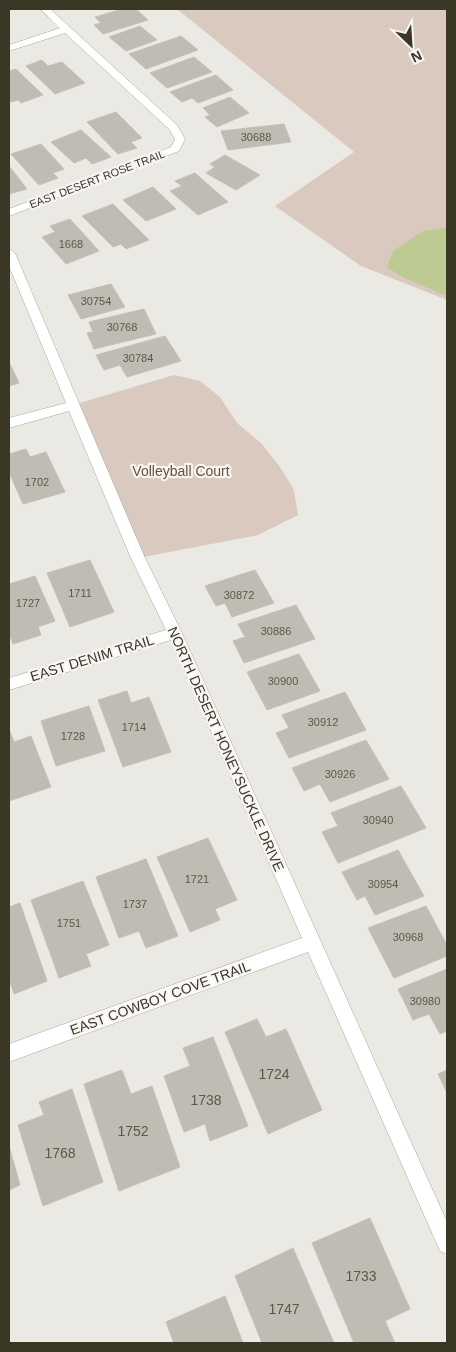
<svg xmlns="http://www.w3.org/2000/svg" width="456" height="1352" viewBox="0 0 456 1352" font-family="Helvetica,sans-serif">
  <rect width="100%" height="100%" fill="#ebe9e4"/>
  <path fill="#dac9bf" d="M177,9H447V300L361,266L275,206L354,152Z
    M174,375L200,381L220,397L237,423L261,443L280,467L294,490L298,515L258,535L138,558L73,405Z"/>
  <path fill="#bdca92" d="M447,228V296L404,278L387,267L393,251L423,231Z"/>
  <path fill="#c0bcb3" stroke="#c4c0b7" d="M122,9H136L148,20L103,34L94,25L101,23L95,17Z
    M140,26L157,40L126,51L109,37Z
    M181,36L198,50L146,69L129,54Z
    M194,57L212,72L167,88L150,73Z
    M42,60L48,66L62,62L85,83L55,94L26,66Z
    M16,69L43,95L21,103L18,100L11,102L9,101V71Z
    M216,75L233,90L198,103L192,98L182,102L170,92Z
    M230,97L249,113L217,127L205,117L210,115L203,108Z
    M116,112L142,138L131,142L137,148L118,154L87,122Z
    M284,124L291,142L228,150L221,131Z
    M81,130L111,157L92,164L86,158L74,163L51,142Z
    M41,144L64,169L53,173L58,178L39,185L11,154Z
    M225,155L260,175L236,190L206,173L215,167L210,164Z
    M9,167H10L27,189L9,194Z
    M195,173L228,202L198,215L170,191L182,186L175,181Z
    M153,187L176,209L146,221L123,200Z
    M113,204L149,240L126,249L121,244L113,247L82,216Z
    M70,219L99,251L66,264L42,237L55,232L50,226Z
    M111,284L125,307L81,319L68,295Z
    M144,309L156,334L94,349L87,333L93,332L89,322Z
    M165,336L181,361L127,377L120,365L104,370L96,355Z
    M9,362L19,383L9,386Z
    M26,449L30,457L46,452L65,492L23,504L9,472V454Z
    M90,560L114,612L70,627L47,573Z
    M255,570L274,603L232,617L225,603L216,606L205,586Z
    M35,576L55,621L38,627L41,635L13,644L9,633V584Z
    M296,605L315,639L244,663L233,641L245,637L238,624Z
    M299,654L320,691L267,710L247,672Z
    M127,691L131,703L149,697L171,752L123,767L98,700Z
    M345,692L366,730L289,758L276,733L289,728L282,715Z
    M89,706L105,751L56,766L41,721Z
    M9,729L14,742L31,736L51,787L9,801Z
    M366,740L389,779L330,802L320,784L304,791L292,768Z
    M401,786L426,828L338,863L322,832L338,826L331,813Z
    M208,838L237,900L215,909L220,920L190,932L157,857Z
    M398,850L424,896L375,915L365,896L357,900L342,872Z
    M146,859L178,936L146,948L139,931L119,938L96,877Z
    M83,881L109,945L86,954L91,966L59,978L31,900Z
    M20,903L47,981L14,994L9,979V907Z
    M426,906L447,945V956L394,978L368,928Z
    M447,969V1031L440,1034L429,1014L413,1020L398,989Z
    M257,1019L266,1037L286,1029L322,1110L268,1134L225,1032Z
    M213,1037L248,1126L210,1141L205,1124L184,1132L164,1076L190,1066L183,1048Z
    M122,1070L131,1094L152,1086L180,1167L119,1191L84,1084Z
    M447,1070V1093L438,1074Z
    M72,1089L103,1182L43,1206L18,1125L44,1115L39,1102Z
    M9,1146L20,1185L9,1190Z
    M370,1218L410,1309L385,1321L395,1343H354L312,1243Z
    M293,1248L334,1343H262L235,1276Z
    M225,1296L243,1343H174L166,1322Z"/>
  <g fill="none" stroke-linecap="round" stroke-linejoin="round">
    <g stroke="#a8a59b" stroke-width="1">
      <path id="street" d="M40,9H50L177,125L185,139L179,151L9,216V209L171,147L175,139L169,129L65,33L9,51V45L60,28Z
        M9,249L15,253L145,558L182,633L447,1222V1254L440,1251L308,952L9,1062V1044L302,938L171,640L9,690V678L166,630L131,558L69,411L9,428V418L66,403L9,266Z"/>
    </g>
    <use href="#street" fill="#fff" fill-rule="evenodd"/>
  </g>
  <g text-anchor="middle" stroke-width="4.5" stroke-linejoin="round" paint-order="stroke">
    <g font-size="11" fill="#5c5848">
      <text x="256" y="141">30688</text>
      <text x="71" y="248">1668</text>
      <text x="96" y="305">30754</text>
      <text x="122" y="331">30768</text>
      <text x="138" y="362">30784</text>
      <text x="37" y="486">1702</text>
      <text x="80" y="597">1711</text>
      <text x="239" y="599">30872</text>
      <text x="28" y="607">1727</text>
      <text x="276" y="635">30886</text>
      <text x="283" y="685">30900</text>
      <text x="323" y="726">30912</text>
      <text x="134" y="731">1714</text>
      <text x="73" y="740">1728</text>
      <text x="340" y="778">30926</text>
      <text x="378" y="824">30940</text>
      <text x="197" y="883">1721</text>
      <text x="383" y="888">30954</text>
      <text x="135" y="908">1737</text>
      <text x="69" y="927">1751</text>
      <text x="408" y="941">30968</text>
      <text x="425" y="1005">30980</text>
    </g>
    <g font-size="11" fill="#3b3725" stroke="#f8f6f4">
      <text transform="translate(97 179) rotate(-21)" y="4">EAST DESERT ROSE TRAIL</text>
    </g>
    <g font-size="14" fill="#6d4f34" stroke="#f8f6f4">
      <text x="181" y="476">Volleyball Court</text>
    </g>
    <g font-size="14" fill="#3b3725" stroke="#f8f6f4">
      <text transform="translate(92 658) rotate(-17)" y="5">EAST DENIM TRAIL</text>
      <text transform="translate(226 749) rotate(66)" y="5">NORTH DESERT HONEYSUCKLE DRIVE</text>
      <text transform="translate(160 998) rotate(-20)" y="5">EAST COWBOY COVE TRAIL</text>
    </g>
    <g font-size="14" fill="#5c5848">
      <text x="274" y="1079">1724</text>
      <text x="206" y="1105">1738</text>
      <text x="133" y="1136">1752</text>
      <text x="60" y="1158">1768</text>
      <text x="361" y="1281">1733</text>
      <text x="284" y="1314">1747</text>
    </g>
  </g>
  <rect width="456" height="1352" fill="none" stroke="#3b3725" stroke-width="20"/>
  <g transform="translate(411 45) rotate(155)" stroke="#f8f6f4" stroke-width="4" paint-order="stroke">
  <path d="M0-4L9 19L0 12L-9 19Z" fill="#3b3725"/>
  <text y="-8" font-size="14" font-weight="bold" text-anchor="middle" fill="#3b3725">N</text>
  </g>
</svg>
